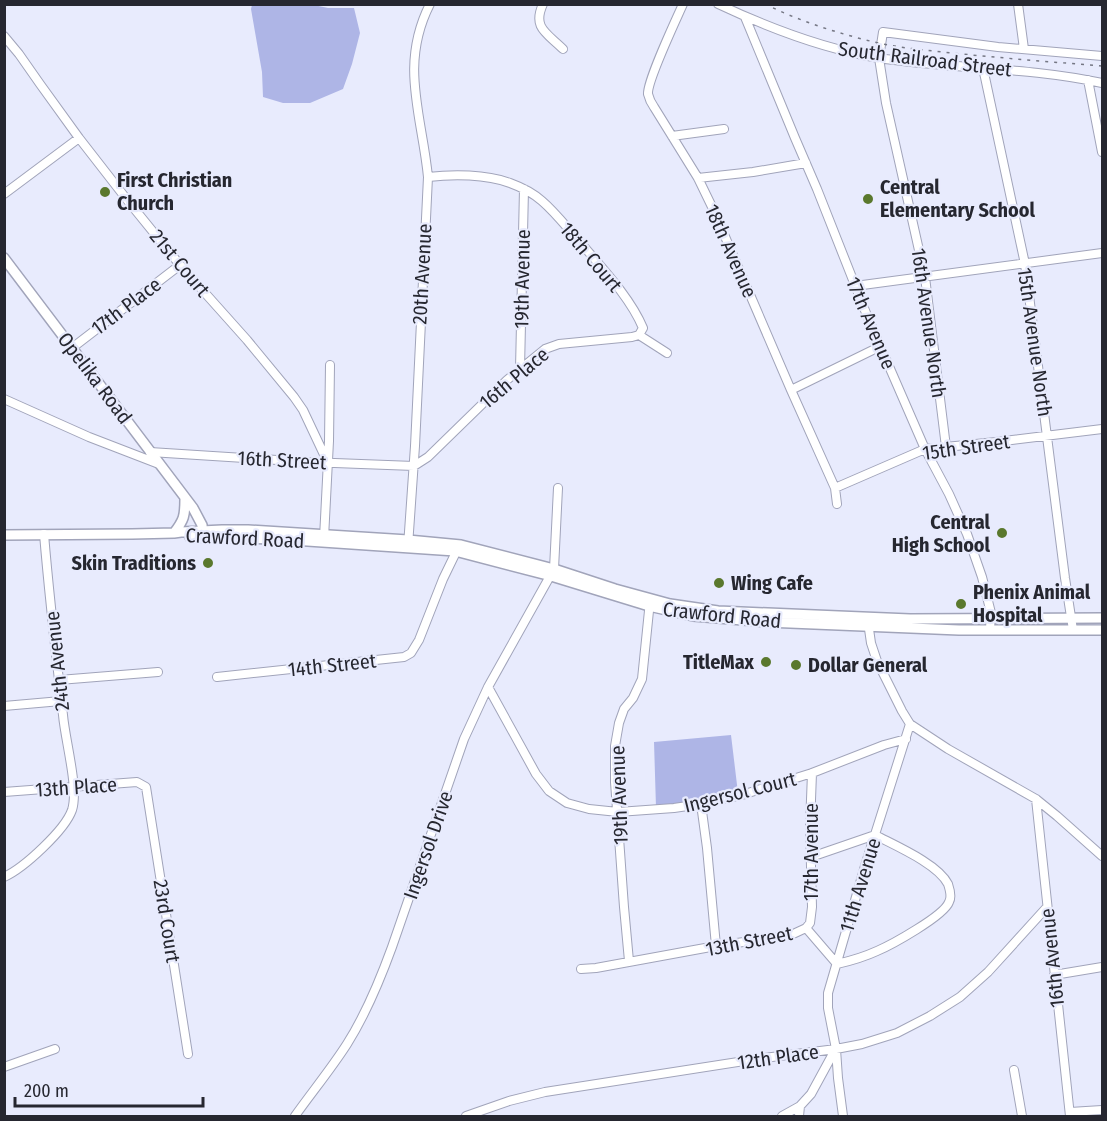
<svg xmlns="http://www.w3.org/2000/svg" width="1107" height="1121" viewBox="0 0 1107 1121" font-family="'Fira Sans Condensed',sans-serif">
  <rect width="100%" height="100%" fill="#e8ebfd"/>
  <path fill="#aeb5e6" d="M252,5L309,4L328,8H354L360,33L352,64L343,89L310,103H283L263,97L262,72L251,9Z
    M731,735L738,793L699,801L656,807L654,742Z"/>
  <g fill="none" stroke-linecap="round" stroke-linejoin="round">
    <g stroke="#a1a4ba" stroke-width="10">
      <path id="minor" d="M543,4C532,28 547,33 563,49
        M683,4C676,20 647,81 648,94C649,98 651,103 654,107L698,178L714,211L791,390L835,488L837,504
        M718,4C769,28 823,49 879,58C953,69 1029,67 1102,83
        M1018,4L1024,49
        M745,17L795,138L817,189L868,318L925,449L949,494L967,534L982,577L991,613L990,629
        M4,36L19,54L40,84L79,138L128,201L180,265L247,340L294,397L303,410L328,463
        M983,68L1025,264L1065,578L1073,630
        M1088,80L1102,152
        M672,136L724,129
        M428,177C453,174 486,174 510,183C521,187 533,193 542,201C556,213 568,229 580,242C601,267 630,297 643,328L639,335
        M698,178L753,172L806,163
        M4,194L79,138
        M855,286L1102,253
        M72,348L180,265
        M520,369L524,189
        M791,390L881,346
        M4,399L89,437L159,464
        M946,447L925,277L886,103L879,58L883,32L998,47L1102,56
        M150,452L308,462L414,466L428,457L507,380L545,349L559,344L632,337L639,335L667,353
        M835,488L925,449L996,442L1102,429
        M324,538L329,441L330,365
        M408,546L415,446L428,177C422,115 399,65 430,4
        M868,622L871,643L877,661L902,711L910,724L948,749L1036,799L1057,816L1102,856
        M217,677L404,657L411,653L419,640L443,579L458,548
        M59,680L158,672
        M488,687L536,774L549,791L567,803L589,809L618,812L674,808L701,804L745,794L812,773L884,745L906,739
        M4,706L61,701
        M4,792L137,782L146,787L188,1054
        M1036,799L1070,1116
        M701,804L707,848L716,946
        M811,857L875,835C896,846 938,864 948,884C950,890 952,897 949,902C944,916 891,945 877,951C864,957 850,961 837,964
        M4,877C24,868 65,830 72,810C79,788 65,740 63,715C56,655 49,595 44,534
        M806,928L810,923L812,907L810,826L812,773
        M806,928L837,964
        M629,961L624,907L615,782V746L619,723L624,709L633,698L642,679L650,601
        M581,969L596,968L716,946L791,935L806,928
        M1054,975L1102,967
        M4,1067L55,1049
        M1014,1070L1022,1116
        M1070,1112L1102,1110
        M295,1116C312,1092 331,1069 347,1044C366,1014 380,980 392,947L464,739L488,687L554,569L558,488
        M466,1116L509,1101L545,1092L764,1058L836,1049L862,1044L897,1033L930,1016L960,997L988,972L1047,907
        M782,1116L800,1106
        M799,1116L800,1106L811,1094L835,1050
        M843,1116L838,1078L836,1049L828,1008V993L865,866L910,724"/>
    </g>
    <g stroke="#a1a4ba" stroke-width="12">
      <path id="major" d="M4,258L193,508L202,525L203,535
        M174,533C184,520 185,516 185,499
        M4,535L132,534L174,533L181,532L222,530H248L408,540L461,545L554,569L615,589L670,604L718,611L910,619L1102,618
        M190,537L278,539L455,551L551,576L649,606L693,616L766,622L959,630H1102"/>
    </g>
    <use href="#minor" stroke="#fff" stroke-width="8"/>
    <use href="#major" stroke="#fff" stroke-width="9"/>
    <path stroke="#757784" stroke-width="1.5" stroke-dasharray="3 6" stroke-linecap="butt" d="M765,4C799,21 837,33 874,42C899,48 925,50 951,53C1002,58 1052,62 1102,66"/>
  </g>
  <g fill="#5a782d" stroke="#e8ebfd" stroke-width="2">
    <circle cx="105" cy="192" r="6"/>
    <circle cx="868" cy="199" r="6"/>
    <circle cx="1002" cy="533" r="6"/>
    <circle cx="208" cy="563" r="6"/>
    <circle cx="719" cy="583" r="6"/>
    <circle cx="961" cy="604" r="6"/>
    <circle cx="766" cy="662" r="6"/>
    <circle cx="796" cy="665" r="6"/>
  </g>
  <g text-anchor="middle" stroke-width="4.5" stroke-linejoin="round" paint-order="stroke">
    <g font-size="20" fill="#262730" stroke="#e8ebfd">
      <text transform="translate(925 59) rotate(7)" y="7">South Railroad Street</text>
      <text transform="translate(731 251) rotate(66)" y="7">18th Avenue</text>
      <text transform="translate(591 257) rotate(50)" y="7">18th Court</text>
      <text transform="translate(180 263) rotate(50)" y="7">21st Court</text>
      <text transform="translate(422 274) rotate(-87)" y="7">20th Avenue</text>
      <text transform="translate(522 279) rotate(-89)" y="7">19th Avenue</text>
      <text transform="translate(126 306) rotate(-37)" y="7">17th Place</text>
      <text transform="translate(871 323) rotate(67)" y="7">17th Avenue</text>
      <text transform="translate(929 323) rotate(82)" y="7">16th Avenue North</text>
      <text transform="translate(1035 342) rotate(82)" y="7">15th Avenue North</text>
      <text transform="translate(95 378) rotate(53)" y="7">Opelika Road</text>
      <text transform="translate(514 378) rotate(-40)" y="7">16th Place</text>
      <text transform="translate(966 447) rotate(-8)" y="7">15th Street</text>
      <text transform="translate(282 460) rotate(3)" y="7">16th Street</text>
      <text transform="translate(245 538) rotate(3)" y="7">Crawford Road</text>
      <text transform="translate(722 615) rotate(6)" y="7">Crawford Road</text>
      <text transform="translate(57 661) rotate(-96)" y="7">24th Avenue</text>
      <text transform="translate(332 665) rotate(-6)" y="7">14th Street</text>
      <text transform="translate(76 787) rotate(-4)" y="7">13th Place</text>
      <text transform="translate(740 792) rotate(-14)" y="7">Ingersol Court</text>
      <text transform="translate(619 795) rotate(-92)" y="7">19th Avenue</text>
      <text transform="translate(428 845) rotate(-71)" y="7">Ingersol Drive</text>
      <text transform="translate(811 852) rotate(-90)" y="7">17th Avenue</text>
      <text transform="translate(860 885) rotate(-73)" y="7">11th Avenue</text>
      <text transform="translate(167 921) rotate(81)" y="7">23rd Court</text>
      <text transform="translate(749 941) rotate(-11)" y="7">13th Street</text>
      <text transform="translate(1052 958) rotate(-96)" y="7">16th Avenue</text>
      <text transform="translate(778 1057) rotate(-8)" y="7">12th Place</text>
    </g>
    <g font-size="20" font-weight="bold" fill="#262730" stroke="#e8ebfd" text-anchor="start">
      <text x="117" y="187">First Christian<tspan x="117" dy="23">Church</tspan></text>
      <text x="880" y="194">Central<tspan x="880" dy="23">Elementary School</tspan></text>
      <text x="990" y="529" text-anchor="end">Central<tspan x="990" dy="23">High School</tspan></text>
      <text x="196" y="570" text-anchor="end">Skin Traditions</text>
      <text x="731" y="590">Wing Cafe</text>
      <text x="973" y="599">Phenix Animal<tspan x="973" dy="23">Hospital</tspan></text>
      <text x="754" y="669" text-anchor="end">TitleMax</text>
      <text x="808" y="672">Dollar General</text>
    </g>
  </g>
  <rect width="1107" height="1121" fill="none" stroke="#262730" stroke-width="12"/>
  <path d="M15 1097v9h188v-9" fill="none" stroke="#262730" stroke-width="3"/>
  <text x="24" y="1097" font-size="18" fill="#262730" stroke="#e8ebfd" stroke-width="4.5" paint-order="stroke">200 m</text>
</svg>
